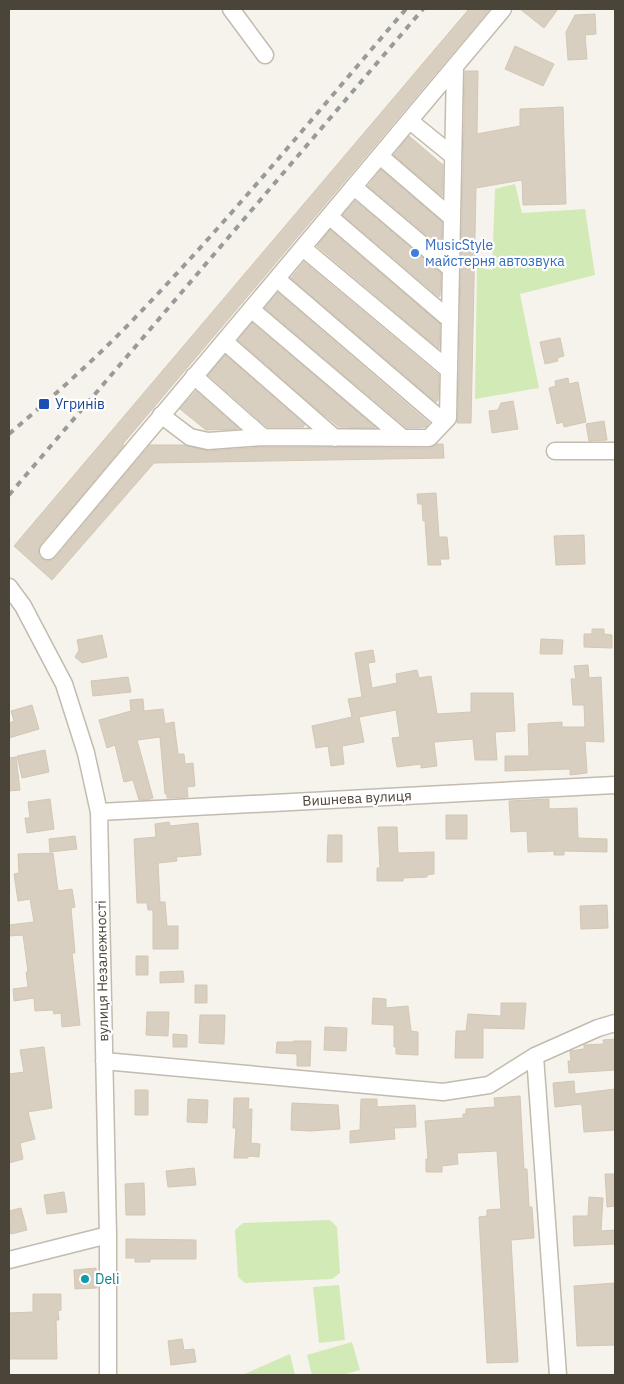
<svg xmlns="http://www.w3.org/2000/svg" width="624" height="1384" viewBox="0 0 624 1384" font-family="'IBM Plex Sans',sans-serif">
  <rect width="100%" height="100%" fill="#f6f3ec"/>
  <path fill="#d2eab5" d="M515,184L522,213L585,209L595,275L520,294L539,388L475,399L477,267L492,270L495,189Z
    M330,1220L337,1227L340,1273L332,1279L245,1283L238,1277L235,1230L243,1223Z
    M339,1285L345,1340L319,1343L313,1287Z
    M352,1342L360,1370L342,1375H312L307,1355Z
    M290,1354L295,1375H242Z"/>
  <path fill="#d8cfc1" stroke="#d3c7b4" d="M469,9H490L122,445H124L40,545L38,554L41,558L46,561L51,560L56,557L150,445H183L209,451L263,447L429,448L437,444H443L444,458L154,463L52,580L14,546Z
    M520,9H558L544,28Z
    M595,14L596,34L585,35L587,59L568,60L566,32L575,15Z
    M515,46L554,64L543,86L505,69Z
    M465,71H478L477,134L520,126V109L563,107L566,204L523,205L522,180L476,188L471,423H457L458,418Z
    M409,136L443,165L442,196L394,155Z
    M381,170L442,222L441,247L368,186Z
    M355,201L441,273L440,295L439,297L343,215Z
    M330,230L440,324L439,349L317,246Z
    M304,262L439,375L438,400L436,402L291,278Z
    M278,293L429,423L426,427L407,428L265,308Z
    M252,323L375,427V428L339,427L318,410L238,340Z
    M560,338L564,356L557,358L558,361L545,364L540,342Z
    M225,355L305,425L303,427H267L208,375Z
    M568,378L569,384L578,382L586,422L564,427L563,422L557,424L549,388L556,386L555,381Z
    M196,391L238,428V429L206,430L180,409Z
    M513,401L518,429L492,433L489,411L498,410L501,403Z
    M604,421L607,440L589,441L586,424Z
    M436,493L439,537H447L449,559H440L441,565H428L425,520L423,521L422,504H418L417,494Z
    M584,535L585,564L556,565L554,536Z
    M592,629H604V634L612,635V648L584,647V634H592Z
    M102,635L107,657L82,663L75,657L79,650L77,640Z
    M541,639L563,640L562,654H540Z
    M373,650L375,662L368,663L372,688L397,683L396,674L417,670L419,678L431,676L437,714L471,712V693H513L515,731L495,732L497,760H475L473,739L434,742L437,766L421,768V764L397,767L392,738L400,737L396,710L359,717L364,742L342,746L344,764L331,766L328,746L316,748L312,726L352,717L348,699L362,697L355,653Z
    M588,665L589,678L601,677L604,742L585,741L587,773L570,775V769L505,771V756H529L528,724L562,722V727H585L584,705H573L571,679H576L574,666Z
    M128,677L131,692L93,696L91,681Z
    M143,699L144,711L163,709L165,724L174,722L178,754H184L185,764L193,763L195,786L187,787L188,797L167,798V794H165L160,737L137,740L153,798L147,800H139L133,780L124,782L115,745L107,748L99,720L131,711L130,700Z
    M32,705L39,729L9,738V723L14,721L11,711Z
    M45,750L49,772L22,778L17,756Z
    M16,757L20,790L9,791V758Z
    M50,799L54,829L27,833L25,818H30L28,802Z
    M549,799V809L577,808L578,838L607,839V852L564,851V855H554V851L528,852L527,831L511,832L509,801Z
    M446,815H467V839H446Z
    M169,822L170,826L198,823L201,855L176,857L177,861L158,863L160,902H165L167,926H178V949H153V910H148L147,903H137L134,839L156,837L155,824Z
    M378,827H397L398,853L434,852V874L427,875V877L403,878V881H377V868H380Z
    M328,835H342V862H327Z
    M75,836L77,849L50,852L49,839Z
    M53,853L58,891L72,889L75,907L71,908L75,953H72L80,1025L62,1027L61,1013L54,1014L53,1010L35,1011L34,998L14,1001L13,989L28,987L26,972H28L23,935L9,936V925L34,922L30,899L18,901L14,874L19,873L18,854Z
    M607,905L608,928L581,929L580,906Z
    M136,956H148V975H136Z
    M183,971L184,982L160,983V972Z
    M195,985H207V1003H195Z
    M373,998L386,999V1008L408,1006L411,1031L418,1032V1055L396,1054V1047H394V1025L372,1024Z
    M501,1003H526L524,1029L483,1028V1058H455L456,1031H466L468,1014L501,1016Z
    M147,1012H169L168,1036L146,1035Z
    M200,1015H225L224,1044L199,1043Z
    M325,1027L347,1028L346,1051L324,1050Z
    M173,1034L187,1035V1047H173Z
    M615,1039V1070L569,1073L568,1061H571L570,1051L584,1049V1045L604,1044L603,1040Z
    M293,1041H311L310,1066H297V1054L276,1053L277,1042H293Z
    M44,1047L52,1108L28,1112L35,1139L20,1143L23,1159L9,1163V1074L24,1072L20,1050Z
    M574,1081L575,1094L615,1089V1130L584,1132L582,1106L581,1104L555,1107L553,1083Z
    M135,1090H148V1115H135Z
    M520,1096L524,1169H527L529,1207H532L534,1238L511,1240L518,1362L487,1363L479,1217L487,1216V1210L501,1209L497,1151L457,1153L458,1164L442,1166V1172H426V1159H428L425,1121L463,1118V1114H466V1109L495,1107L494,1098Z
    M234,1098H249L248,1109H252L251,1143L260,1144L259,1157L248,1156V1158H234L236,1128H233Z
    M188,1099L208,1100L207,1123L187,1122Z
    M361,1099H377V1107L415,1105L416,1127L394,1128L395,1139L350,1143V1131L360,1130Z
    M292,1103L338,1105L340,1129L310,1131L291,1130Z
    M194,1168L196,1185L168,1187L166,1171Z
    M605,1174H615V1206L607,1207Z
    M144,1183L145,1215H126L125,1184Z
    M64,1192L67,1212L47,1214L44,1195Z
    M589,1197L603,1198L601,1231L615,1230V1244L574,1246L573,1216H588Z
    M21,1208L27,1230L11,1234L9,1226V1211Z
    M126,1239L196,1240V1259H150V1262H135V1258H126Z
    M96,1268L97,1288L75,1289L74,1270Z
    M615,1283V1345L577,1346L574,1286Z
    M33,1294H61V1310L58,1311L59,1320H56L57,1359H9V1313L33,1312Z
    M182,1339L184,1350L194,1349L196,1362L171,1365L168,1341Z"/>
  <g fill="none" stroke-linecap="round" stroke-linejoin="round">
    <g stroke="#c2bbae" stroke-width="19">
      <path id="minor" d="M231,9L265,55
        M410,121L453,156
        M380,156L451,217
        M354,187L450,268
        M329,216L449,319
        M303,248L449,370
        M277,279L444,422
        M251,309L403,438
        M224,341L335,438
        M194,376L263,437
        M161,415L190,437L208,441L263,437L429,438L448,418L455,68
        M555,451H615
        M48,551L503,9
        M9,587L23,606L64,684L86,753L99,812L108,1235V1375
        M99,812L615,785
        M535,1056L558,1375
        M104,1061L443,1092L489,1085L535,1056L598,1028L615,1023
        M9,1260L108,1235"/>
    </g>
    <use href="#minor" stroke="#fff" stroke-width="16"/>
    <path stroke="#9a9a9a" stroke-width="4" stroke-dasharray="6 6" stroke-linecap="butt" d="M9,434C50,399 91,363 129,324C226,224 315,115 406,9
      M9,495L423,9"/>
  </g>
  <circle fill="#3f7fe0" stroke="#fff" stroke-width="2" cx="415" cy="253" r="5"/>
  <rect fill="#1a4fb4" stroke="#fff" stroke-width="2" x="38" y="398" width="12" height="12" rx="2.5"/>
  <circle fill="#0f9aa8" stroke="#fff" stroke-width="2" cx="85" cy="1279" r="5"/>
  <g text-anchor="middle" stroke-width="4.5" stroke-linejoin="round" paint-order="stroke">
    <g font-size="14" fill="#366cbe" stroke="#fff" text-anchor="start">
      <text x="425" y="250">MusicStyle<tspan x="425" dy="16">майстерня автозвука</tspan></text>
    </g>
    <g font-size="14" fill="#164399" stroke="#fff" text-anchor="start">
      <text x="55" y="409">Угринів</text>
    </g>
    <g font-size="14" fill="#4b4439" stroke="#fff">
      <text transform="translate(357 798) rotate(-3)" y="5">Вишнева вулиця</text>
      <text transform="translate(102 971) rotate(-91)" y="5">вулиця Незалежності</text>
    </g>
    <g font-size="14" fill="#0d838f" stroke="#fff" text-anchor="start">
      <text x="95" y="1284">Deli</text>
    </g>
  </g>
  <rect width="624" height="1384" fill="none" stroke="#4b4439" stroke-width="20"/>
</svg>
